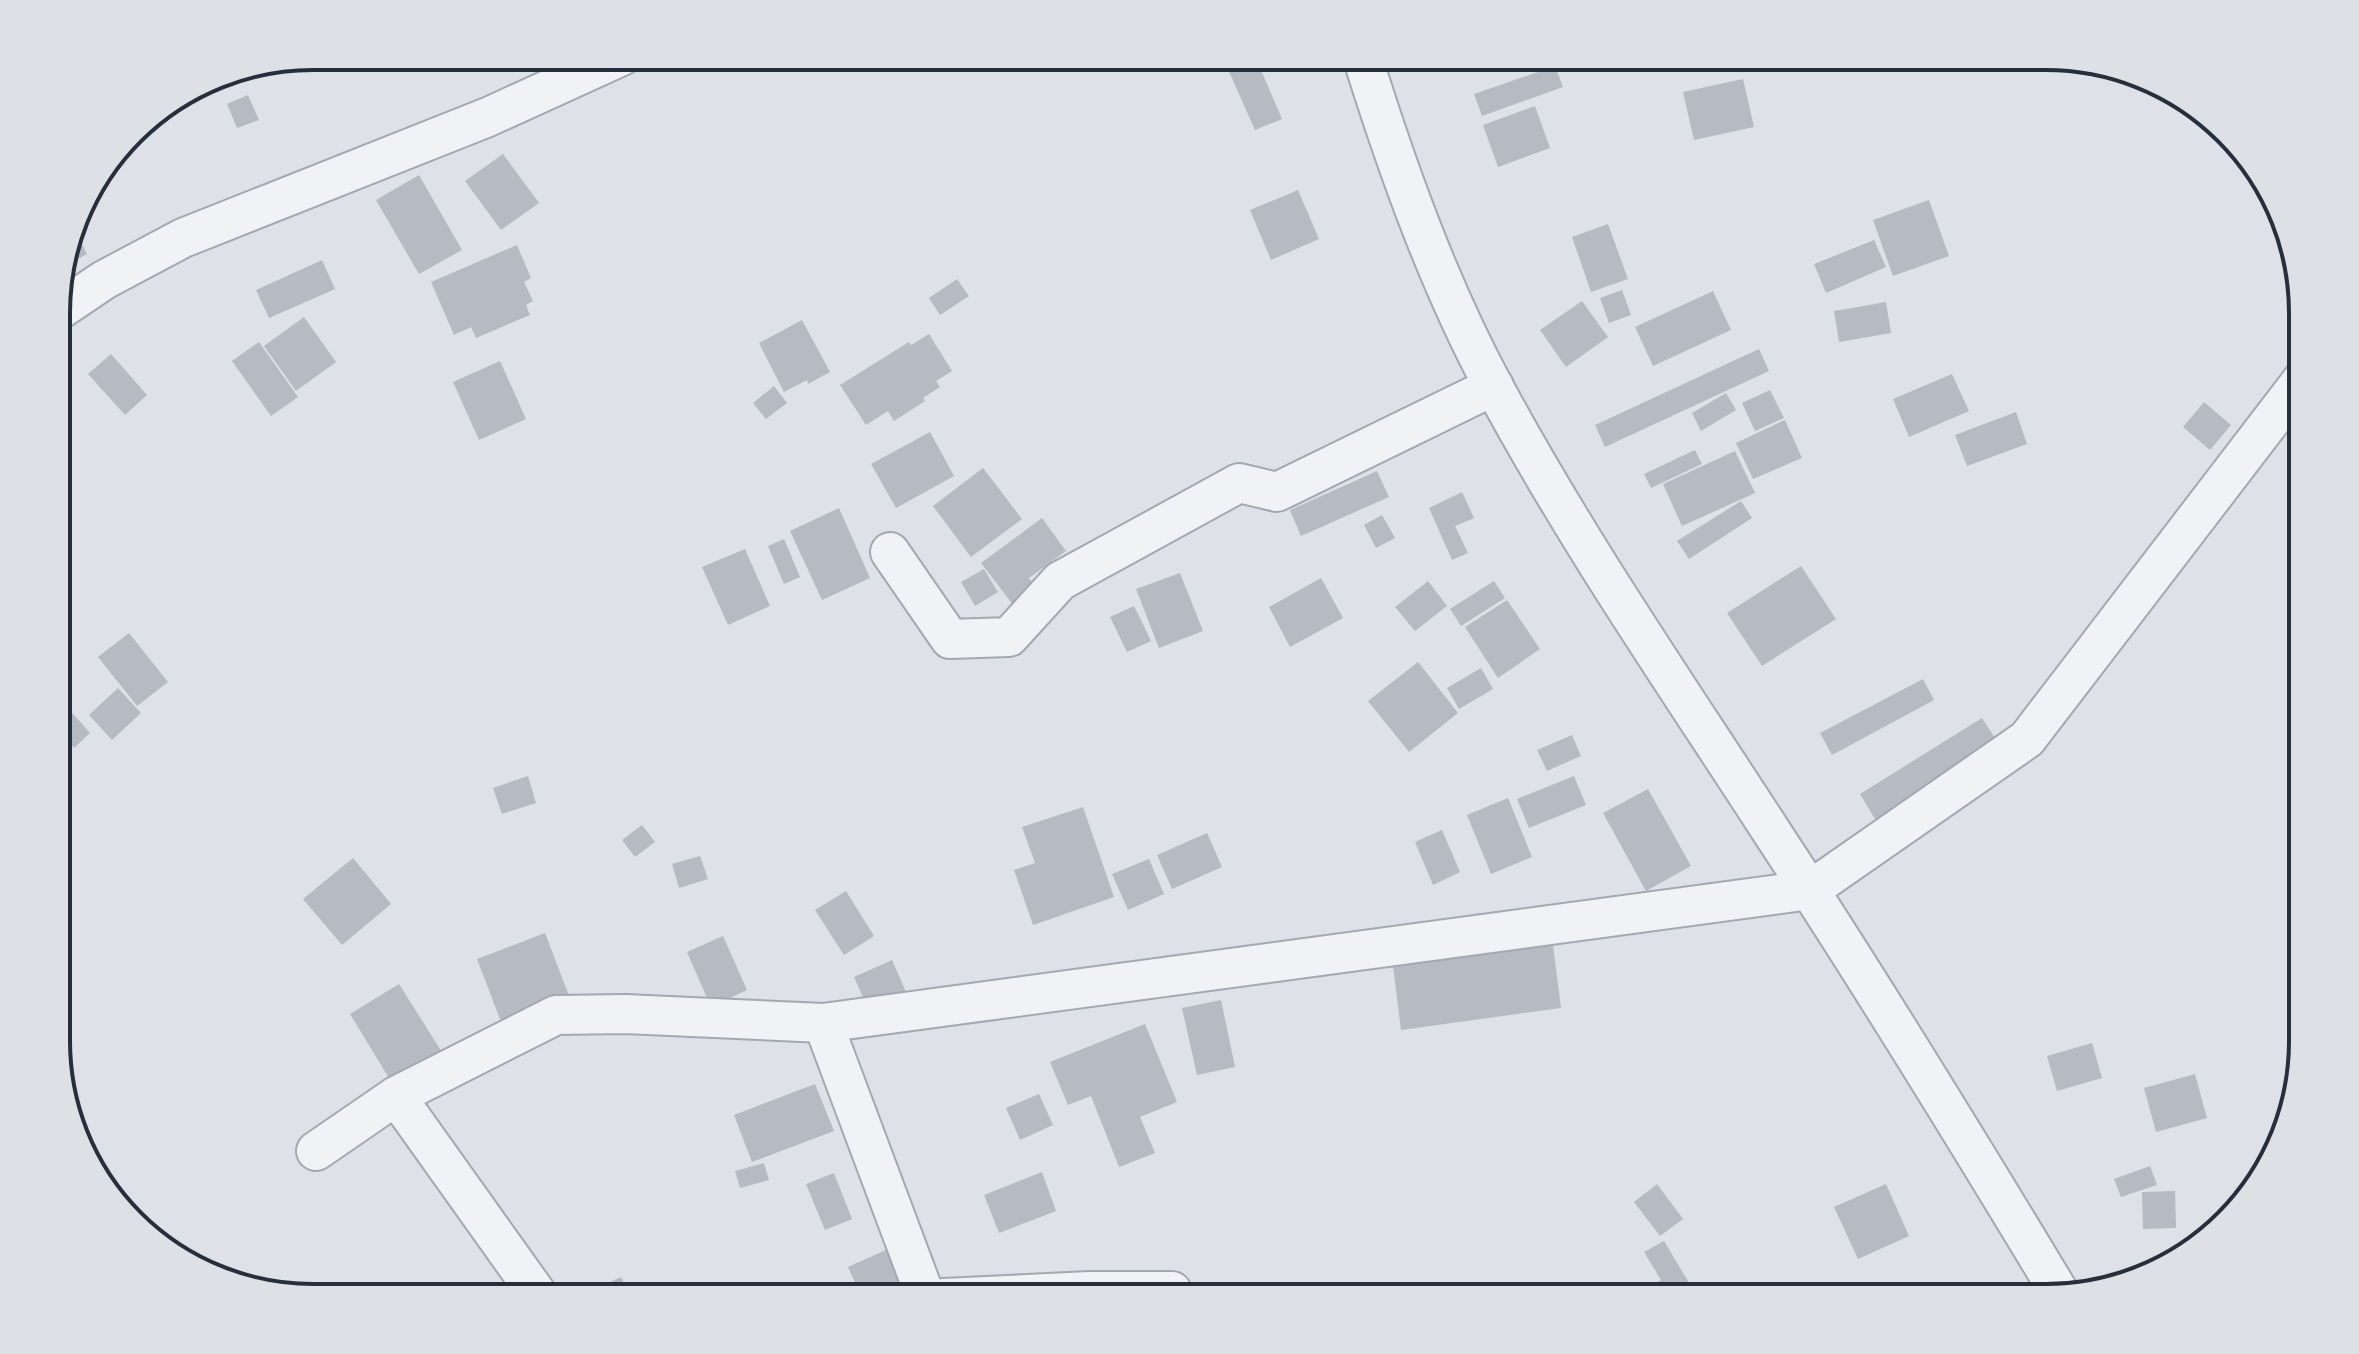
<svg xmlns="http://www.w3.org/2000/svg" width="2359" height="1354" viewBox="0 0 2359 1354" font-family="Roboto,sans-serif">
  <rect width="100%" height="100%" fill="#dee1e7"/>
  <path fill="#b5bac3" d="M1222,56H1255L1282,119L1255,130Z
    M1555,66L1563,87L1482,116L1474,94Z
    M1743,79L1754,127L1694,140L1683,92Z
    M248,95L259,120L237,128L227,104Z
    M1535,106L1550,148L1498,167L1483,125Z
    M503,154L539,203L501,230L465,181Z
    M419,175L462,250L419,274L376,200Z
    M1298,190L1319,239L1271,260L1250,210Z
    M1929,200L1949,256L1893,276L1873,220Z
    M1608,224L1628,279L1591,292L1572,237Z
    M74,229L87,254L62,268Z
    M1874,240L1886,267L1826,293L1814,264Z
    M517,245L531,278L524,282L533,301L526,305L530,315L476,338L471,327L454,335L431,282Z
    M322,260L335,289L269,318L256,290Z
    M957,279L969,296L940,315L929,298Z
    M1622,290L1631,315L1609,323L1600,298Z
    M1713,291L1731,330L1653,366L1635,327Z
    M1582,301L1608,337L1566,367L1540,330Z
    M1886,302L1891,333L1839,342L1834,311Z
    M304,317L336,362L296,391L264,346Z
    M802,320L830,372L808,384L807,380L784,392L759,343Z
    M929,334L952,371L936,381L940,387L923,398L925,401L894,421L888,411L866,425L840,385L909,342L911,345Z
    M259,342L298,397L271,416L232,361Z
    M1759,349L1769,371L1605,447L1595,425Z
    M111,354L147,395L125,415L88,374Z
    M500,361L526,419L479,440L453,382Z
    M1952,374L1969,411L1909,437L1893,399Z
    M774,386L787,403L766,419L753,403Z
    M1770,390L1784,418L1755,431L1742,403Z
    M1726,393L1736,410L1701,431L1692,413Z
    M2204,402L2231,425L2210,450L2183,427Z
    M2016,412L2027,444L1967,466L1955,435Z
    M1785,420L1802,458L1753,479L1736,443Z
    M930,432L954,476L896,508L871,464Z
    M1695,450L1702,464L1651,488L1644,474Z
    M1735,451L1755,493L1682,526L1663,484Z
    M983,468L1022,519L971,557L933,506Z
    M1377,471L1389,497L1301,536L1290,510Z
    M1462,492L1474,518L1455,526L1468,553L1452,560L1429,508Z
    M1741,501L1752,518L1689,559L1677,541Z
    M839,508L870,578L822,600L790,531Z
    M1382,515L1395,538L1376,548L1364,525Z
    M1042,518L1066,551L1029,578L1040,593L1017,610L981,563Z
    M784,539L800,577L784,584L768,546Z
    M745,549L770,606L728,625L702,567Z
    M1801,566L1836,619L1762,666L1727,613Z
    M984,569L998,592L975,606L961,582Z
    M1180,573L1203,631L1159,648L1136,589Z
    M1321,578L1343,618L1290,647L1269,607Z
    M1428,581L1447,606L1415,631L1395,607Z
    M1494,581L1505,598L1461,626L1450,609Z
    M1507,600L1540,649L1498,678L1465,627Z
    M1134,606L1151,641L1127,652L1110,617Z
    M129,633L168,682L137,706L98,657Z
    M1418,662L1458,713L1409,752L1368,701Z
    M1481,668L1493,689L1459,709L1447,688Z
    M1923,679L1934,700L1832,755L1820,733Z
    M118,688L141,713L112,740L89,715Z
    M58,697L90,733L74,748L58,730Z
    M1982,718L2001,747L1878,824L1860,794Z
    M1572,735L1581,756L1547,771L1537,750Z
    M528,776L536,803L502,814L493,788Z
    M1574,776L1586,805L1529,828L1517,799Z
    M1648,789L1691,866L1646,891L1603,813Z
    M1508,798L1532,857L1491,874L1467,815Z
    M1083,807L1114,897L1033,925L1014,870L1035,863L1022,827Z
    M642,825L655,842L635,857L622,840Z
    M1442,830L1460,872L1433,885L1415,842Z
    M1207,833L1222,867L1172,889L1157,855Z
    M700,856L708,879L679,888L672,864Z
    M353,858L391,904L342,945L303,899Z
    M1149,859L1164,894L1128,910L1112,874Z
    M846,891L874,936L844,955L815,910Z
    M545,933L571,1001L503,1027L477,959Z
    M723,936L747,990L711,1007L687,952Z
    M1553,945L1561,1008L1401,1030L1393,966Z
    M892,960L906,992L868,1008L854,977Z
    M399,984L445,1057L395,1088L350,1014Z
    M1221,1000L1235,1067L1197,1075L1182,1008Z
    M1145,1024L1177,1102L1140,1117L1155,1153L1119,1167L1091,1096L1068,1105L1050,1062Z
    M2092,1043L2102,1078L2057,1091L2047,1056Z
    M2195,1074L2207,1118L2156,1132L2144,1088Z
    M815,1084L834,1131L752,1162L734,1115Z
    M1039,1094L1053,1125L1020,1140L1006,1108Z
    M764,1163L769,1180L740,1188L735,1171Z
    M2150,1166L2157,1185L2121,1197L2114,1179Z
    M1042,1172L1056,1211L999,1233L984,1195Z
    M834,1173L852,1219L825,1230L806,1184Z
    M1657,1184L1683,1219L1660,1236L1634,1202Z
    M1886,1184L1909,1236L1858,1259L1834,1207Z
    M2175,1191L2176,1228L2143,1229L2142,1192Z
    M1664,1241L1692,1288L1676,1298H1631L1661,1280L1644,1252Z
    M886,1250L904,1290L888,1298H862L848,1267Z
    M621,1277L631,1298H589L587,1293Z
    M830,1286L837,1298H810Z"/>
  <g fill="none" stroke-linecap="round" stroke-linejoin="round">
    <g stroke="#a3a8b1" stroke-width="42">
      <path id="minor" d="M1362,56C1397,168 1439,286 1495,389C1578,543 1678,687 1773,834C1873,986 1968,1141 2062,1297
        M58,311L104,280L183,238L488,117L622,56
        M890,552L950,639L1009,637L1060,581L1239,483L1277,492L1494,386
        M823,1023L926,1298
        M396,1096L540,1298
        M316,1151L396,1096L556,1015L625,1014L823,1023L1810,890L2027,739L2302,380
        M943,1298L1090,1291H1172"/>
    </g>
    <use href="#minor" stroke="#f0f2f5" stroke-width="38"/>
  </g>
  <path d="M0 0H2359V1354H0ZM313 70H2046A243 243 0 0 1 2289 313V1041A243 243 0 0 1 2046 1284H313A243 243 0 0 1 70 1041V313A243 243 0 0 1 313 70Z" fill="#dde1e6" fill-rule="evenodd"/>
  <path fill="none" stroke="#272f3d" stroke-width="4" d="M313 70H2046A243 243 0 0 1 2289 313V1041A243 243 0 0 1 2046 1284H313A243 243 0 0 1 70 1041V313A243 243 0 0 1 313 70Z"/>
</svg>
